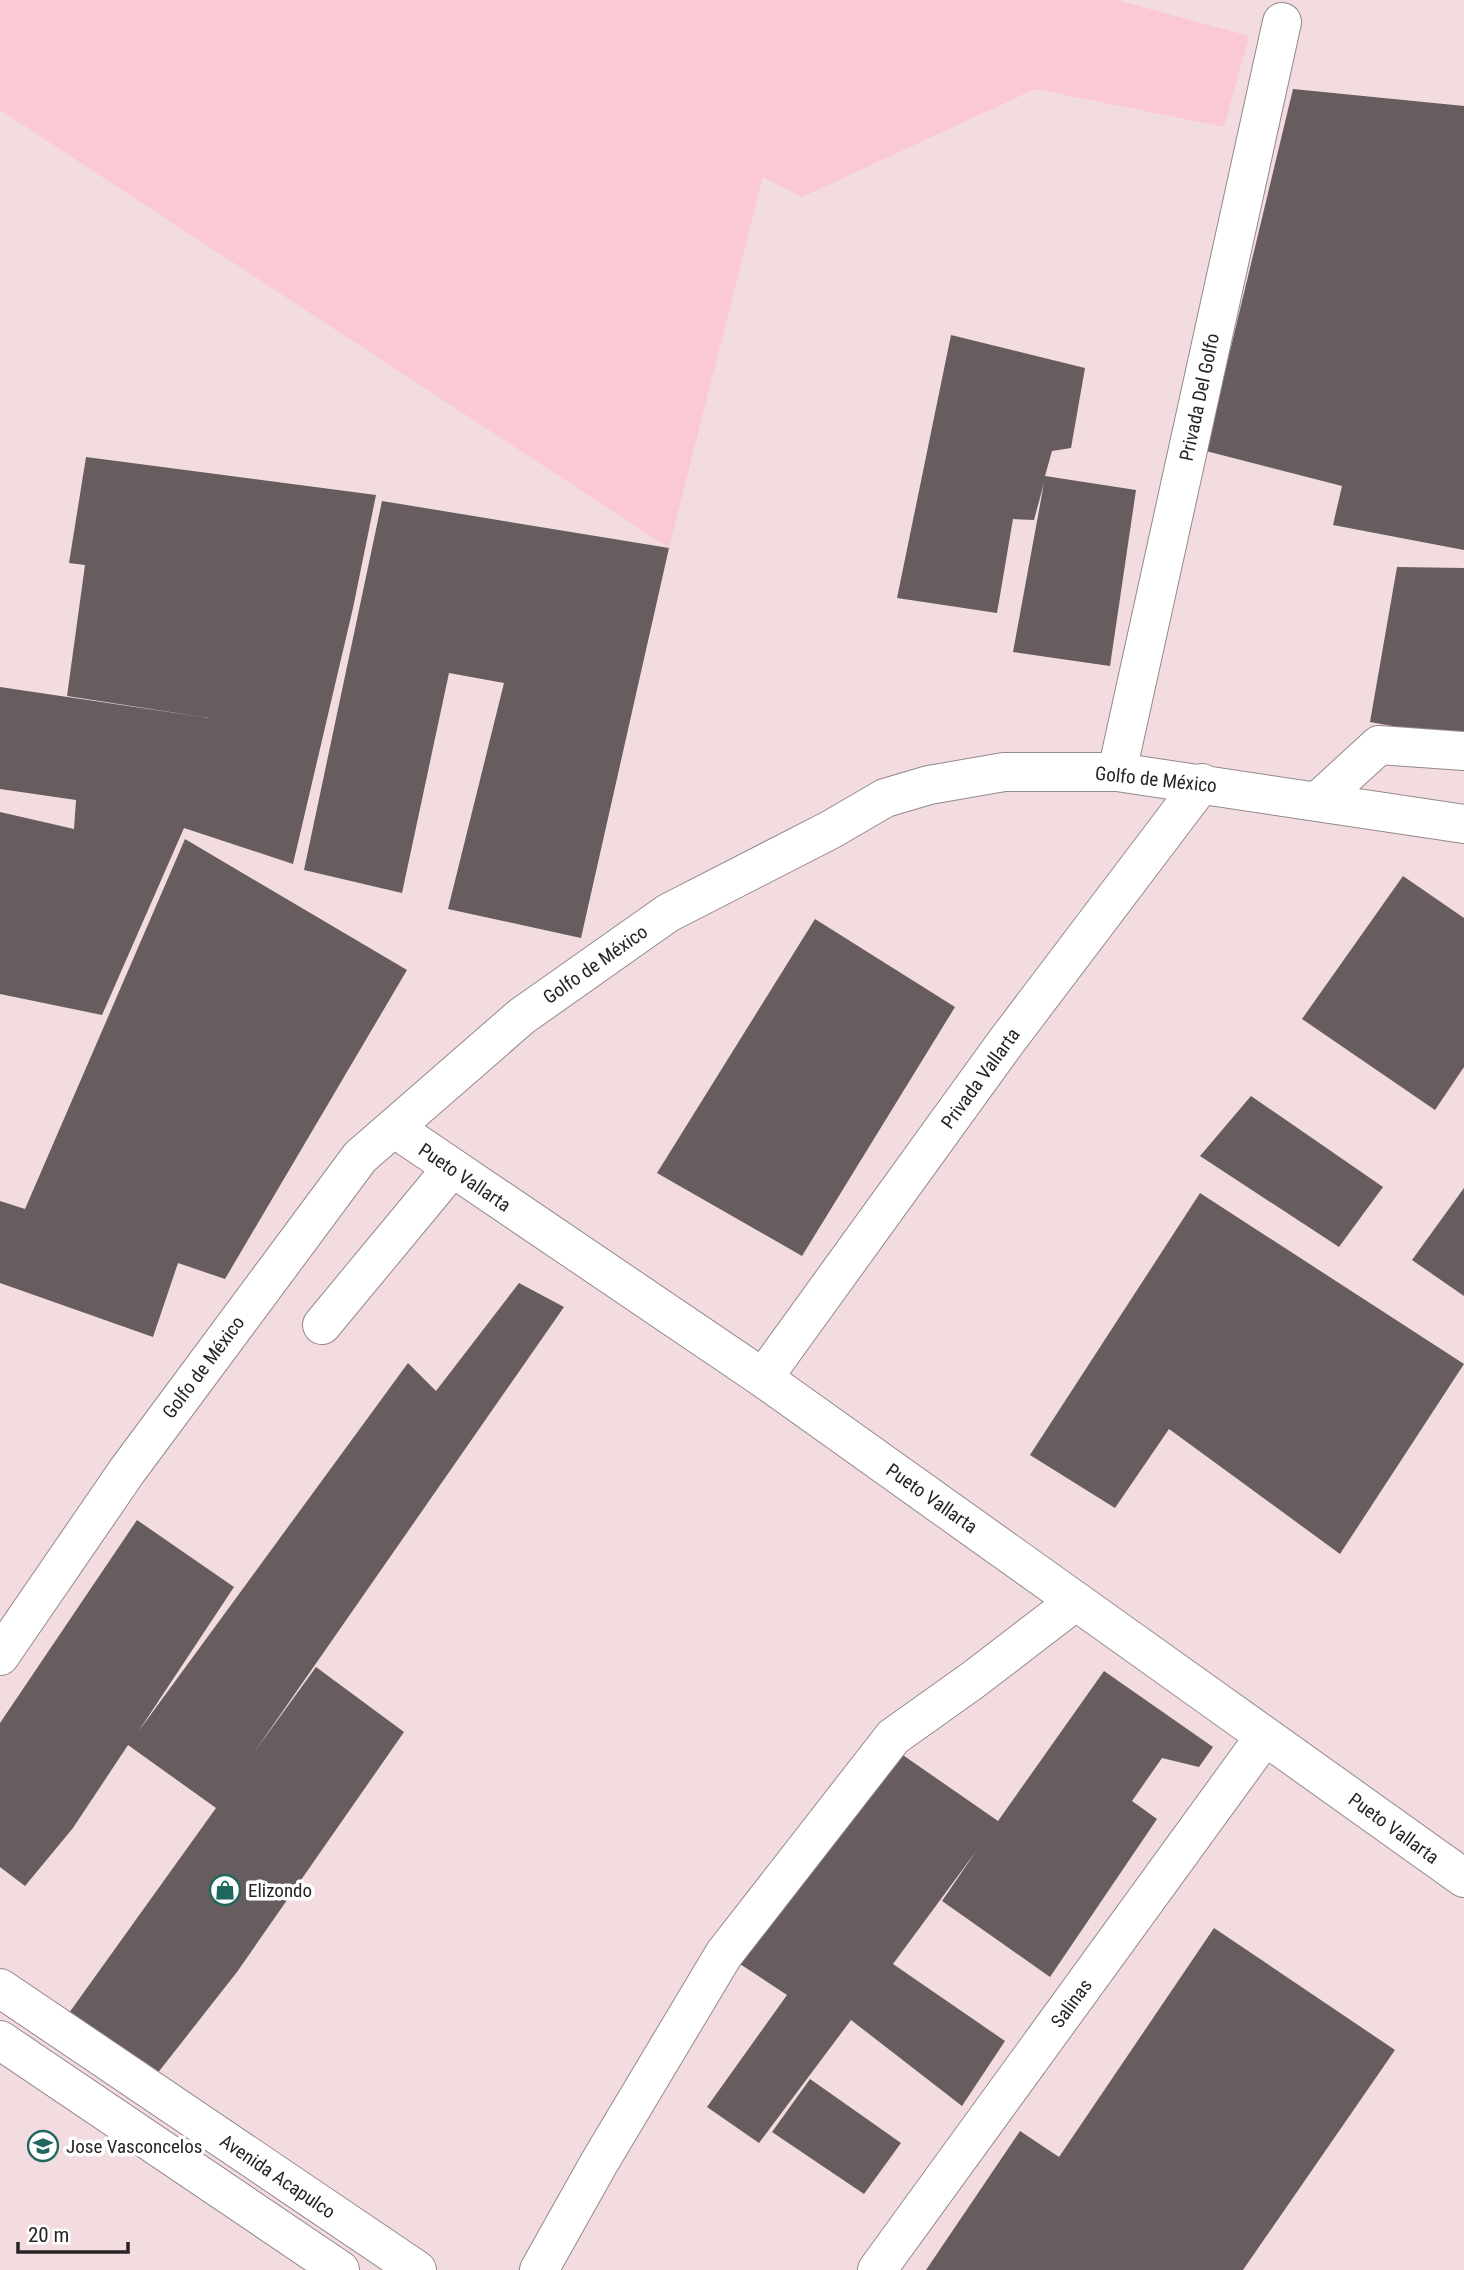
<svg xmlns="http://www.w3.org/2000/svg" width="1464" height="2270" viewBox="0 0 1464 2270" font-family="'Roboto Condensed',sans-serif">
  <rect width="100%" height="100%" fill="#f8eaed"/>
  <path fill="#f2dce0" d="M0,0H1464V2270H0Z"/>
  <path fill="#fac9d3" d="M0,0H1117L1249,36L1224,127L1035,89L802,197L763,177L669,548L0,110Z"/>
  <path fill="#675c5e" d="M1293,89L1464,106V550L1333,525L1342,486L1206,451Z
    M951,335L1085,368L1071,448L1052,451L1045,476L1136,490L1110,666L1013,652L1044,483L1034,520L1013,519L997,613L897,598Z
    M86,457L376,495L353,608L293,864L184,828L102,1015L0,994V812L74,829L76,800L0,789V687L209,718L67,696L85,565L69,563Z
    M382,501L669,548L581,938L448,909L504,683L449,673L402,893L304,870Z
    M1397,567L1464,568V739L1370,722Z
    M185,839L407,970L225,1279L178,1263L153,1337L0,1283V1201L25,1209Z
    M1403,876L1464,918V1067L1435,1110L1302,1019Z
    M815,919L955,1007L802,1256L657,1173Z
    M1251,1096L1383,1187L1339,1247L1200,1156Z
    M1464,1188V1296L1412,1260Z
    M1200,1193L1464,1364L1340,1554L1169,1429L1115,1508L1030,1455Z
    M519,1283L564,1307L253,1754L316,1667L404,1732L237,1972L153,2079L69,2013L216,1808L128,1745L73,1828L25,1886L0,1867V1723L137,1520L234,1587L138,1732L408,1363L436,1391Z
    M1104,1671L1213,1747L1199,1767L1162,1758L1132,1801L1157,1819L1050,1977L942,1901L977,1850L893,1964L1005,2041L962,2106L851,2020L759,2143L707,2107L787,1995L740,1964L897,1751L998,1821Z
    M1214,1928L1395,2050L1243,2270H926L1020,2131L1059,2157Z
    M810,2079L901,2143L864,2194L772,2132Z"/>
  <g fill="none" stroke-linecap="round" stroke-linejoin="round">
    <g stroke="#94888a" stroke-width="40">
      <path id="minor" d="M1117,772L1282,22
        M1318,801L1379,745L1464,751
        M394,1128L763,1378L1464,1878
        M322,1325L452,1168
        M763,1378L1006,1042L1202,783
        M0,1656L127,1471L360,1157L522,1016L668,913L830,830L885,798L929,785L1004,772H1117L1464,824
        M539,2270L599,2163L724,1954L893,1737L973,1680L1076,1601
        M877,2270L1265,1736"/>
    </g>
    <g stroke="#94888a" stroke-width="40">
      <path id="major" d="M0,1988L417,2270
        M0,2040L340,2270"/>
    </g>
    <use href="#minor" stroke="#fff" stroke-width="38"/>
    <use href="#major" stroke="#fff" stroke-width="38"/>
  </g>
  <defs>
    <g id="shop-ring" transform="scale(1.575)"><circle r="9.5" fill="#fff" stroke="#1e675f" stroke-width="1.5"/><path d="M-5-2.5h2.3a2.7 3.5 0 0 1 5.4 0H5L5.5 6h-11ZM-1.5-2.5h3a1.5 2.3 0 0 0-3 0Z" fill="#1e675f"/></g>
    <g id="university-ring" transform="scale(1.575)"><circle r="9.5" fill="#fff" stroke="#1e675f" stroke-width="1.5"/><path d="M0-5L7-2L0 1L-7-2ZM-4 1L0 2.5L4 1V4Q0 6-4 4Z" fill="#1e675f"/></g>
  </defs>
  <g fill-rule="evenodd">
    <use href="#shop-ring" x="225" y="1890"/>
    <use href="#university-ring" x="43" y="2146"/>
  </g>
  <g text-anchor="middle" stroke-width="7" stroke-linejoin="round" paint-order="stroke">
    <g font-size="19" fill="#282324" stroke="#fff">
      <text transform="translate(1199 397) rotate(-78)" y="7">Privada Del Golfo</text>
      <text transform="translate(1156 779) rotate(6)" y="7">Golfo de México</text>
      <text transform="translate(595 964) rotate(-35)" y="7">Golfo de México</text>
      <text transform="translate(980 1078) rotate(-54)" y="7">Privada Vallarta</text>
      <text transform="translate(465 1177) rotate(34)" y="7">Pueto Vallarta</text>
      <text transform="translate(203 1367) rotate(-53)" y="7">Golfo de México</text>
      <text transform="translate(932 1498) rotate(35)" y="7">Pueto Vallarta</text>
      <text transform="translate(1394 1828) rotate(36)" y="7">Pueto Vallarta</text>
      <text transform="translate(1071 2003) rotate(-54)" y="7">Salinas</text>
      <text transform="translate(278 2176) rotate(34)" y="7">Avenida Acapulco</text>
    </g>
    <g font-size="19" fill="#282324" stroke="#fff" text-anchor="start">
      <text x="248" y="1897">Elizondo</text>
      <text x="66" y="2153">Jose Vasconcelos</text>
    </g>
  </g>
  <path d="M18 2242v10h110v-10" fill="none" stroke="#282324" stroke-width="3.5"/>
  <text x="28" y="2242" font-size="21" fill="#282324" stroke="#ffffff" stroke-width="5" paint-order="stroke">20 m</text>
</svg>
